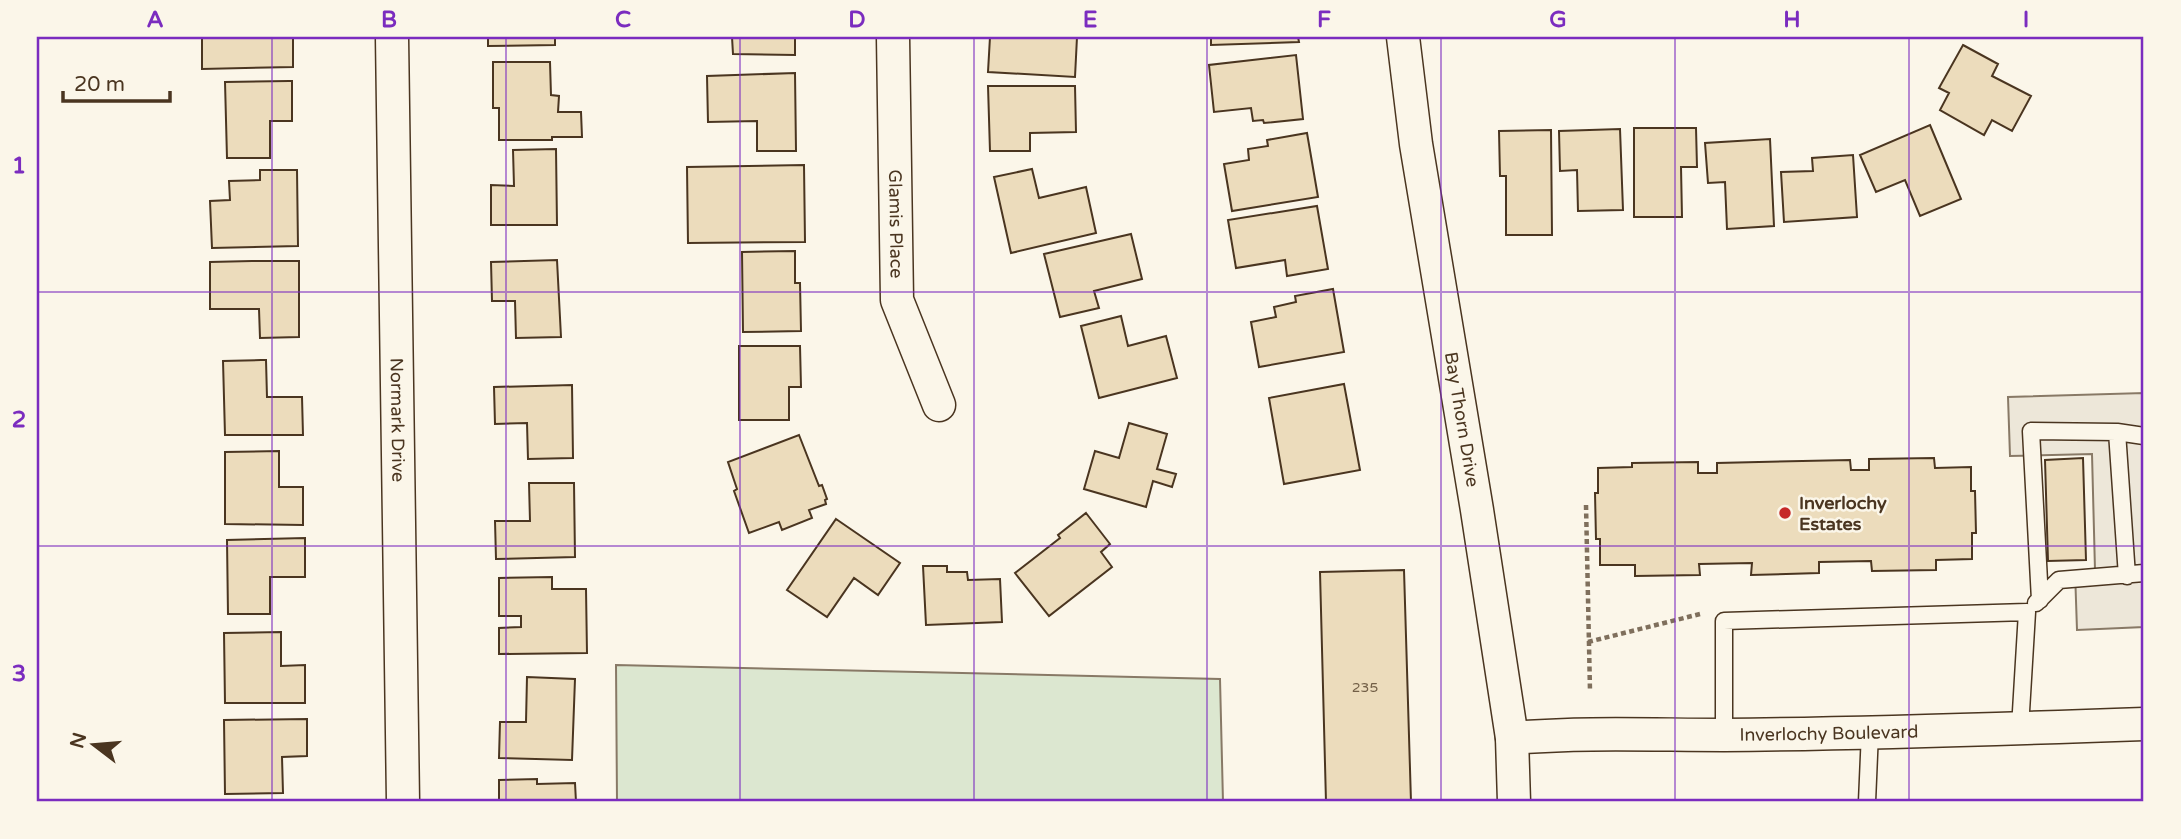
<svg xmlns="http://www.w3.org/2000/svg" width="2181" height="839" viewBox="0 0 2181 839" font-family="'Varela Round',sans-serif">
  <rect width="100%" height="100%" fill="#fbf6e9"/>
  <path fill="#dce7d0" stroke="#887966" stroke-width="2" d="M616,665L1220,679L1223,802H617Z"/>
  <path fill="#ede7d9" stroke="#887966" stroke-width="2" d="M2144,393V627L2077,630L2075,571L2095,570L2092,454L2010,456L2008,397Z"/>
  <path fill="#ecdcbc" stroke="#4a3520" stroke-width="2" d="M202,37H293V67L202,69Z
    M488,37H555V45L488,46Z
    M732,37H795V55L733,54Z
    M990,37H1077L1075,77L988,72Z
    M1211,37H1298L1299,42L1211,45Z
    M1963,45L1998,64L1992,76L2031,96L2012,131L1992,120L1984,135L1940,110L1949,93L1939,88Z
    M1296,55L1303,119L1264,123L1263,120L1253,121L1251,108L1214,112L1209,65Z
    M493,62H550L551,95L559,96L558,112H581L582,137H552V140H499V108H493Z
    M795,73L796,151H757V121L708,122L707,76Z
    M289,81H292V121H270V158H227L225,82Z
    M988,86H1075L1076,132L1030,133V151H990Z
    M1930,125L1961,199L1920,216L1905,180L1876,192L1860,155Z
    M1634,128H1696L1697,167H1681L1682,217H1634Z
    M1620,129L1623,210L1578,211L1577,170L1560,171L1559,131Z
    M1551,130L1552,235H1506V176H1500L1499,131Z
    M1307,133L1318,197L1232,211L1224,164L1249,160L1248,149L1268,146L1267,140Z
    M1770,139L1774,226L1727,229L1725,182L1708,183L1705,143Z
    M556,149L557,225H491V185L514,186L513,150Z
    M1853,155L1857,217L1784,222L1781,172L1813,171L1812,158Z
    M804,165L805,242L688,243L687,167Z
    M1032,169L1039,198L1086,187L1096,233L1011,253L994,177Z
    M260,170H297L298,246L212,248L210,201L230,200L229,181L260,180Z
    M1317,206L1328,269L1287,276L1285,260L1236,268L1228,220Z
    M1131,234L1142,279L1094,291L1099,308L1060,317L1044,254Z
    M795,251V283H800L801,331L743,332L742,252Z
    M557,260L561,337L516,338L515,301H492L491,262Z
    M252,261H299V337L260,338L259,309H210V262Z
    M1333,289L1344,352L1259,367L1251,322L1276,317L1274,307L1296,302L1295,296Z
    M1121,316L1128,346L1166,336L1177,378L1099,398L1081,326Z
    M739,346H800L801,387H789V420H739Z
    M261,360H266L267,397H302L303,435H225L223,361Z
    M1344,384L1360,470L1284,484L1269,398Z
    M572,385L573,458L528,459L527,423L495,424L494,387Z
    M1129,423L1167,434L1157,469L1176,474L1172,487L1153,481L1146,507L1084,489L1095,451L1119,458Z
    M799,435L819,486L822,485L827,499L825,500L826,504L809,510L812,518L782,530L779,522L749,533L734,491L737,489L728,462Z
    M279,451V487H303V525L225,524V452Z
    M1934,458L1935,468L1971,467V491H1975L1976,533H1972V559L1936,560V570L1872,571L1871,561L1819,562V573L1751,575L1752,563L1699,564L1700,575L1635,576V565H1600V539H1596L1595,493H1598V468L1632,467V463L1698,462V473H1717V463L1850,460L1851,470H1869V459Z
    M2083,458L2086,560L2048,561L2045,460Z
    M529,483H574L575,557L496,559L495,521H530Z
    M1086,513L1110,544L1101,552L1112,567L1049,616L1015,573L1060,538L1058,535Z
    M836,519L900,563L878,595L854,578L827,617L787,590Z
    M305,538V577H270V614H228L227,540Z
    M947,566V572H967L968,580L1000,579L1002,622L926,625L923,566Z
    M1404,570L1411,802H1326L1320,572Z
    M552,577V589H586L587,653L499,654V628L521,627V616H499V578Z
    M281,632V666L305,665V703H225L224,633Z
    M527,677L575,679L572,760L499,758L500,722H526Z
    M307,719V756L282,757L283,793L225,794L224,720Z
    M537,779V784L575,783L576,802H499V780Z"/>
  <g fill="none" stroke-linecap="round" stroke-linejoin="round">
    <g stroke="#4a3520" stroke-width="19">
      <path id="service" d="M2117,432L2127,576
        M2040,600L2031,431L2117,432L2144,436
        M2036,603L2059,580L2144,573
        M1724,735V621L2027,612L2020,728
        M1867,802L1870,732"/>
    </g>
    <g stroke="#4a3520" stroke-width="35">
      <g id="minor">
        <path id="s1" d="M392,37L403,802"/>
        <path id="s2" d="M893,37L897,300L939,405"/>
        <path id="s3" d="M1403,37L1416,144L1477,510L1512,738L1514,802"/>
        <path id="s4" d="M1512,738C1583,732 1653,735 1724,735C1864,734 2004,729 2144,724"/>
      </g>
    </g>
    <path stroke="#7f6f5c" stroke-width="4.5" stroke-dasharray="5 3.5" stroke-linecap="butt" d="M1586,505L1590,691
      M1588,642L1700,614"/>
    <use href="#service" stroke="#fbf6e9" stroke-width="16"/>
    <use href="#minor" stroke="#fbf6e9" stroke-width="32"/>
  </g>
  <path fill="none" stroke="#7b2cbf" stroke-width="2" stroke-opacity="0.55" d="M272,37V802M506,37V802M740,37V802M974,37V802M1207,37V802M1441,37V802M1675,37V802M1909,37V802M37,292H2144M37,546H2144"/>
  <circle fill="#c62828" stroke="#fbf6e9" stroke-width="2.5" cx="1785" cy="513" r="7"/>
  <g text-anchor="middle" stroke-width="5" stroke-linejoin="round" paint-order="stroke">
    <g font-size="14" fill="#725f47">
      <text x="1365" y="692">235</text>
    </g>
    <g font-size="18" fill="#4a3520" stroke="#fbf6e9">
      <text dy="6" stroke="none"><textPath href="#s2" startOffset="187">Glamis Place</textPath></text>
      <text dy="6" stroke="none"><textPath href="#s3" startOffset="387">Bay Thorn Drive</textPath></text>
      <text dy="6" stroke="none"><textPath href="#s1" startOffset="383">Normark Drive</textPath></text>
      <text dy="6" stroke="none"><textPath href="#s4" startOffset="317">Inverlochy Boulevard</textPath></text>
    </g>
    <g font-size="18" font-weight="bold" fill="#4a3520" stroke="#fbf6e9" text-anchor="start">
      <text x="1799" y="509">Inverlochy<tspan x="1799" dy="21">Estates</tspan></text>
    </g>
  </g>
  <rect width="2181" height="839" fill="none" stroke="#fbf6e9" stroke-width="77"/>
  <g transform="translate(94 745) rotate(286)" stroke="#fbf6e9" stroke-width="5" paint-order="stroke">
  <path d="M0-5L12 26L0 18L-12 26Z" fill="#4a3520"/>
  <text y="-10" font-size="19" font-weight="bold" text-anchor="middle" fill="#4a3520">N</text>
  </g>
  <path d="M63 91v10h107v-10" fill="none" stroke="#4a3520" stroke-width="3.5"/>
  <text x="74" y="91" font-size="21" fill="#4a3520" stroke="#fbf6e9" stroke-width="5" paint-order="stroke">20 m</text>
  <rect x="38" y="38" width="2104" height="762" fill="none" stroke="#7b2cbf" stroke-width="2.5"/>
  <g font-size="23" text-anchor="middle" font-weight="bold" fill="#7b2cbf">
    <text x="155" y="27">A</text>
    <text x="389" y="27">B</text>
    <text x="623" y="27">C</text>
    <text x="857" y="27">D</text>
    <text x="1090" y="27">E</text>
    <text x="1324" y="27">F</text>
    <text x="1558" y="27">G</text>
    <text x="1792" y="27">H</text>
    <text x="2026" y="27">I</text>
    <text x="19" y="173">1</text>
    <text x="19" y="427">2</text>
    <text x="19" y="681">3</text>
  </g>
</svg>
